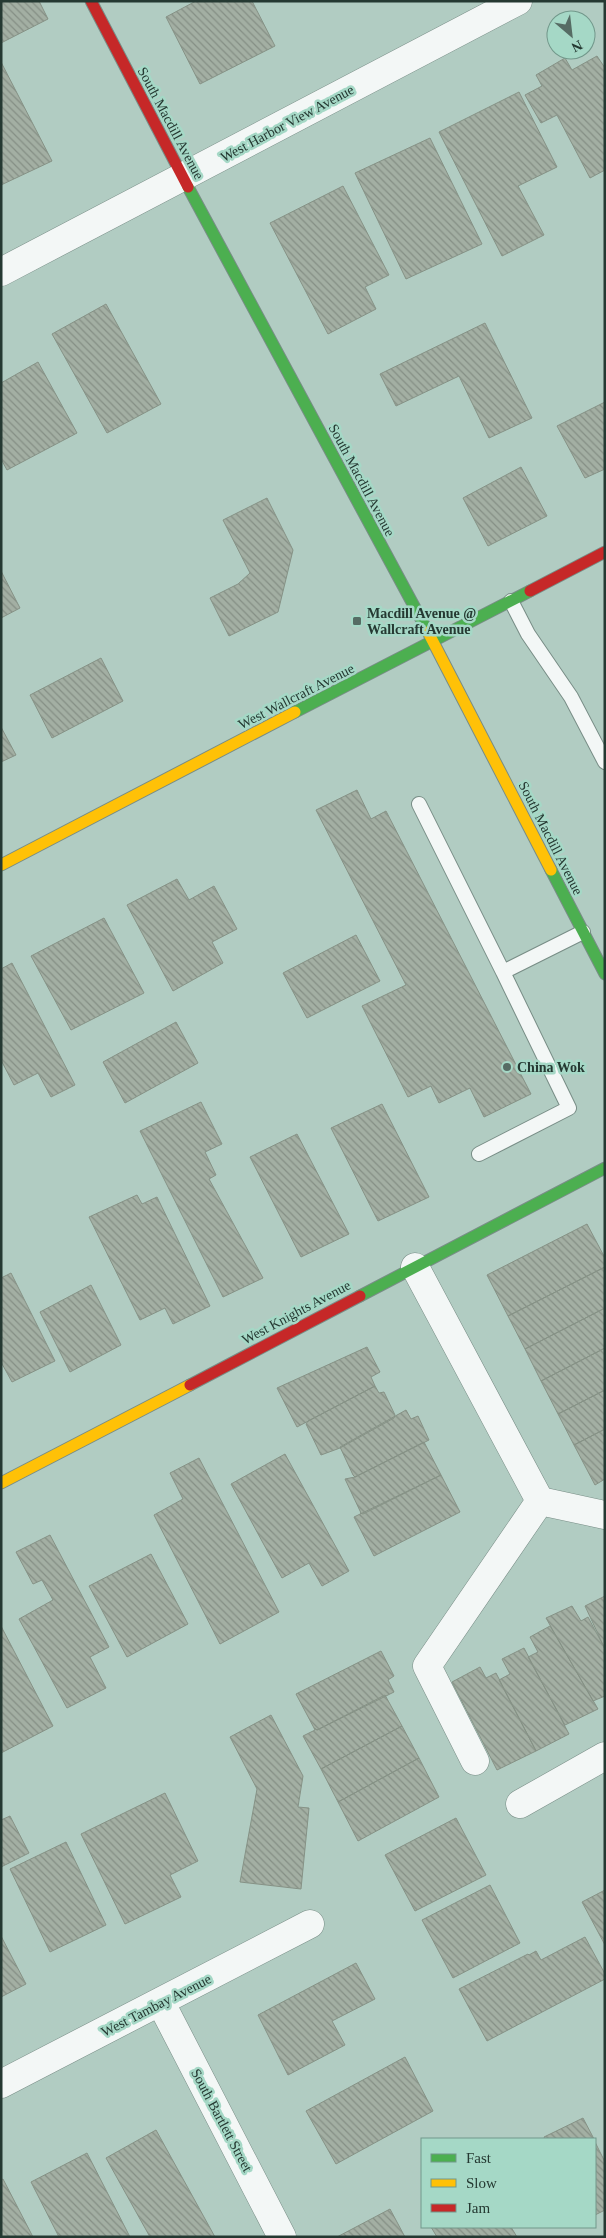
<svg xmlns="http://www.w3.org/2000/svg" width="606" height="2238" viewBox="0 0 606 2238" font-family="Georgia,serif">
  <defs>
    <pattern id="building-back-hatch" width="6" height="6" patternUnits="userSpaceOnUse" patternTransform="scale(1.25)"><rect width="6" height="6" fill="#a3afa3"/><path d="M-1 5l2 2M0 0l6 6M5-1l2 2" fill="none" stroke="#858f85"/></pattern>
  </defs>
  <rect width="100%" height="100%" fill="#b1ccc2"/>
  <path fill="url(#building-back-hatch)" stroke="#869286" d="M1,1H39L48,19L1,43Z
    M196,1H252L275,46L200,84L166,17Z
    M597,56L605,68V170L590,178L557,115L541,123L525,95L542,86L536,75L565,58L572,70Z
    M1,62L52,161L1,185Z
    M519,92L557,167L518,186L544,235L502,256L439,132Z
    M430,138L482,244L406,279L355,173Z
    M343,186L389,275L365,287L376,309L328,334L270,223Z
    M106,304L161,404L107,433L52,334Z
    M485,323L532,418L489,438L459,376L396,406L380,374Z
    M38,362L77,433L7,470L1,459V383Z
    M605,402V469L585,478L557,426Z
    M521,467L547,516L488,546L463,498Z
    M267,498L293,550L278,612L229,636L210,598L238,584L250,573L223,520Z
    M1,571L20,608L1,618Z
    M101,658L123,701L52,738L30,695Z
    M1,727L16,755L1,762Z
    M357,790L371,819L386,811L531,1094L484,1117L470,1088L439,1103L431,1086L408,1097L362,1006L406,985L316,810Z
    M177,879L189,900L214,886L237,929L212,942L223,963L173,991L127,905Z
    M104,918L144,993L71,1030L31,956Z
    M356,935L380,981L307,1018L283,973Z
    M12,963L75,1085L51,1097L38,1073L14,1085L1,1060V969Z
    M176,1022L198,1063L125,1103L103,1062Z
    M201,1102L222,1144L205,1152L216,1175L209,1179L263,1278L223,1297L140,1131Z
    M382,1104L429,1197L378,1221L331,1128Z
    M297,1134L349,1234L301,1257L250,1157Z
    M137,1195L142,1204L157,1197L210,1306L173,1324L165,1308L140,1320L89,1217Z
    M587,1224L605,1258V1267L508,1316L487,1275Z
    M605,1267V1308L525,1349L508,1316Z
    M11,1273L55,1361L12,1382L1,1362V1278Z
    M91,1285L121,1345L70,1372L40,1312Z
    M605,1308V1348L541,1381L525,1349Z
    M367,1347L380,1372L371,1377L375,1386L297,1427L277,1388Z
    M605,1348V1390L558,1414L541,1381Z
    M375,1386L379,1393L384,1392L395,1415L394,1418L340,1448L321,1455L306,1424L308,1421Z
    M605,1390V1429L574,1445L558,1414Z
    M406,1410L411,1419L418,1416L429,1440L355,1477L353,1475L340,1447Z
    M605,1429V1479L595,1485L574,1445Z
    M424,1442L441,1475L363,1514L360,1513H361L345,1479L355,1477Z
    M285,1454L349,1571L322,1586L309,1563L282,1578L231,1484Z
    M199,1458L279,1612L220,1644L154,1515L183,1499L170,1473Z
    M441,1475L460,1512L374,1556L354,1517Z
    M50,1535L109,1647L90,1657L106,1688L67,1708L19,1619L53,1600L42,1580L33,1584L16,1552Z
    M151,1554L188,1624L127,1657L89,1586Z
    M605,1596V1649L585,1606Z
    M572,1606L581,1621L588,1617L605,1649V1696L593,1701L546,1618Z
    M1,1626L53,1726L1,1753Z
    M550,1626L598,1709L565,1725L528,1657L538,1652L530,1637Z
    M524,1648L569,1734L536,1751L499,1680L510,1674L502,1659Z
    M381,1651L394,1676L388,1680L394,1692L317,1730L314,1728L296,1694Z
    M480,1667L486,1678L496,1673L536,1751L497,1770L452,1682Z
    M385,1695L402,1726L321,1769L303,1736L315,1730L314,1728L317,1730Z
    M271,1715L303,1776L298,1807L309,1808L301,1889L240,1882L257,1789L230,1737Z
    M402,1726L419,1758L338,1802L321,1769Z
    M419,1758L439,1797L358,1841L338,1802Z
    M165,1793L198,1861L170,1875L181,1897L125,1924L81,1834Z
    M10,1816L29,1853L1,1867V1820Z
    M456,1818L486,1875L415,1911L385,1855Z
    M66,1842L106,1925L50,1952L10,1869Z
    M490,1885L520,1943L453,1978L422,1920Z
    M605,1890V1945L582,1902Z
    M1,1936L26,1984L1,1997Z
    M585,1937L605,1974V1979L487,2041L459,1989L528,1954L529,1955L536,1951L541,1960Z
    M356,1963L375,1999L332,2021L345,2045L288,2075L258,2015Z
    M405,2057L433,2111L336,2164L306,2111Z
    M583,2118L594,2139H545L544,2137Z
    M156,2130L215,2237H150L106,2158Z
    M595,2142L605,2162V2210L595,2215Z
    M87,2153L130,2237H59L31,2182Z
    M3,2179L33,2237H1V2180Z
    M390,2209L405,2237H337Z
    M431,2227H511L517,2237H437Z"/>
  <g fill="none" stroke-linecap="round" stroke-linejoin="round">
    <g stroke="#788d86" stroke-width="16">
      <path id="lane" d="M511,601L528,634L571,697L605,762
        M419,804L503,972
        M479,1154L569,1108L503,972L583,932"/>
    </g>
    <g stroke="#788d86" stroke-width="29">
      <path id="street" d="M1,272L518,1
        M415,1267L540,1501L427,1666L475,1761
        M540,1501L605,1515
        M520,1804L605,1756
        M161,2003L282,2237
        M1,2084L310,1924"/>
    </g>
    <g stroke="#788d86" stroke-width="13">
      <path id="fast" d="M188,187L428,632
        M295,712L530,591
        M551,870L605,974
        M360,1296L605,1168"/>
    </g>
    <g stroke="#788d86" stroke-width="13">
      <path id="slow" d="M428,632L551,870
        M1,865L295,712
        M1,1483L190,1385"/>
    </g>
    <g stroke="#788d86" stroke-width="13">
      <path id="jam" d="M91,1L188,187
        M530,591L605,552
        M190,1385L360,1296"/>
    </g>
    <use href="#lane" stroke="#f3f7f6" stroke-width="14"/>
    <use href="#street" stroke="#f3f7f6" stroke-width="28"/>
    <use href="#fast" stroke="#4caf50" stroke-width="11"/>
    <use href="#slow" stroke="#ffc107" stroke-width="11"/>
    <use href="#jam" stroke="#c62828" stroke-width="11"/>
  </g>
  <g fill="#566c64" stroke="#a5d8c6" stroke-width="2">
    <rect x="352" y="616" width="10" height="10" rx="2.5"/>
    <circle cx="507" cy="1067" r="5"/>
  </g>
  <g text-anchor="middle" stroke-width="5" stroke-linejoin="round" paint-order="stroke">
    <g font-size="14" fill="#253932" stroke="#a5d8c6">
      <text transform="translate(171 123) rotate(62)" y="5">South Macdill Avenue</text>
      <text transform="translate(287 123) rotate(-28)" y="5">West Harbor View Avenue</text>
      <text transform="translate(362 480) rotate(62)" y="5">South Macdill Avenue</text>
      <text transform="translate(296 696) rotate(-27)" y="5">West Wallcraft Avenue</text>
      <text transform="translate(551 838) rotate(63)" y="5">South Macdill Avenue</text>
      <text transform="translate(296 1312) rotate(-28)" y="5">West Knights Avenue</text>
      <text transform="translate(156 2005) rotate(-27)" y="5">West Tambay Avenue</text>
      <text transform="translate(222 2120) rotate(62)" y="5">South Bartlett Street</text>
    </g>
    <g font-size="14" font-weight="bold" fill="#253932" stroke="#a5d8c6" text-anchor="start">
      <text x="367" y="618">Macdill Avenue @<tspan x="367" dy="16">Wallcraft Avenue</tspan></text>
      <text x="517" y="1072">China Wok</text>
    </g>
  </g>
  <rect width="606" height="2238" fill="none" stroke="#253932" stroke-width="5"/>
  <rect x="421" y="2138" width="175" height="90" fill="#a5d8c6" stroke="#72988b"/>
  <rect x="431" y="2154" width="25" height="8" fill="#4caf50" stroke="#72988b"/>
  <text x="466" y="2163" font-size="15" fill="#253932">Fast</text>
  <rect x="431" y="2179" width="25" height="8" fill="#ffc107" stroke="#72988b"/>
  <text x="466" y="2188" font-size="15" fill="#253932">Slow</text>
  <rect x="431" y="2204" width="25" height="8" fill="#c62828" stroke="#72988b"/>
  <text x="466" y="2213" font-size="15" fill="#253932">Jam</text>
  <g transform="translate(571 35) rotate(152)"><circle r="24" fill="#a5d8c6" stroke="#72988b"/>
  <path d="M0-4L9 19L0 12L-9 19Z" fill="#566c64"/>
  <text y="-8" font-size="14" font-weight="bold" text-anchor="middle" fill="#253932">N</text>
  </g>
</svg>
